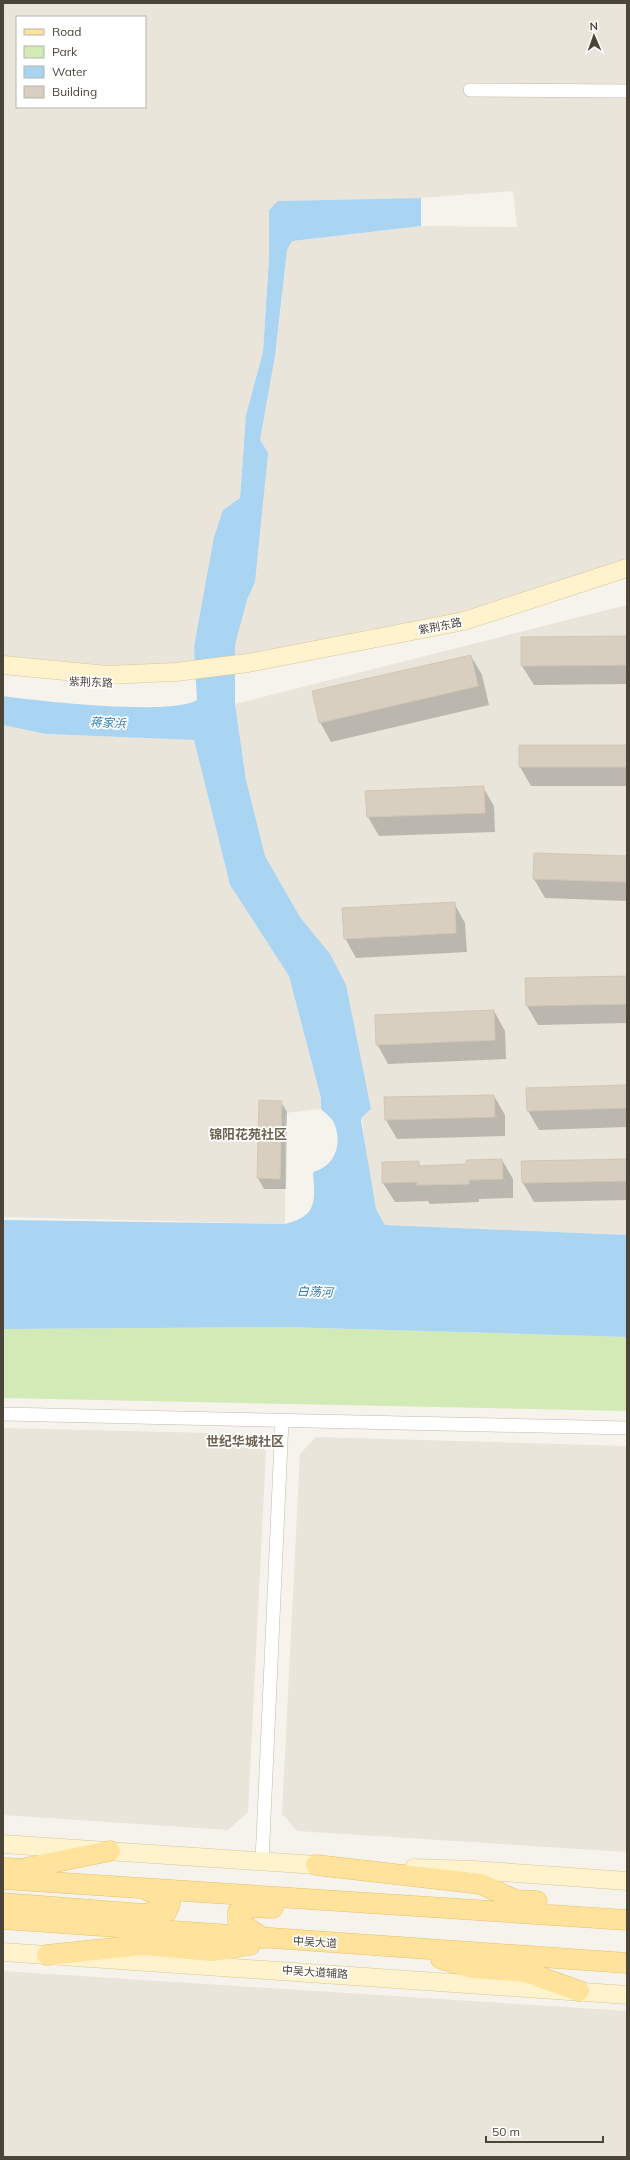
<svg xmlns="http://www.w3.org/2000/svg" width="630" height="2160" viewBox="0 0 630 2160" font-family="Mulish,'Noto Sans SC',sans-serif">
  <rect width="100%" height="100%" fill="#f6f3ec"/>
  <path fill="#eae5da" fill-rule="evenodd" d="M3,3H627V569L512,603L235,658V645L247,600L255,582L260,440L275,356L282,299V274L287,250L291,241L421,226L517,227L513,191L421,198L279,201L269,210V258L263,352L246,415L240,498L223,510L195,666L140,668L3,659ZM17,17H145V107H17Z
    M627,605V1235L385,1225L376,1209L366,1156L362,1117L330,954L300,917L265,856L246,780L235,704Z
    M3,725L46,734L194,740L230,885L289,976L321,1098V1109L285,1113V1224L3,1217Z
    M3,1428L254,1434L266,1452L248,1812L228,1830L3,1815Z
    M316,1437L627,1446V1852L297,1831L282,1814L300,1454Z
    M3,1971L627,2011V2157H3Z"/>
  <path fill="#d2eab5" d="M284,1327L627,1337V1411L3,1398V1329Z"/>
  <path fill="#a9d4f2" d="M421,198V226L292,241L287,250L275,356L260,440L268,453L255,582L247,600L235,645V704L246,780L265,856L300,917L330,954L346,985L371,1109L362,1117L361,1121L376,1209L385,1225L627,1235V1337L284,1327L3,1329V1220L285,1224C318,1216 315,1201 313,1172C335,1166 343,1144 334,1123C332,1118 325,1113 321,1109V1098L289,976L230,885L194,740L46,734L3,725V696C37,701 172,716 197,700L194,647L214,537L223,510L240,498L246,415L263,352L269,258V210L278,201Z"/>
  <path fill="#0003" d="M627,637V684L534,685L522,666Z
    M471,656L482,675L489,705L331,742L320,722Z
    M627,746V786H531L520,767Z
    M483,787L494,806L495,832L379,836L368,817L366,792Z
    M627,857V901L545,898L534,879Z
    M454,903L465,923L467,952L356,958L345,938Z
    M627,977V1023L538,1025L527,1006Z
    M494,1011L505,1031L506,1059L388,1064L377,1044Z
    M627,1086V1127L539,1130L528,1111Z
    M494,1096L505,1115V1136L397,1139L386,1120Z
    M260,1101L281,1102L287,1112L286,1189H264L258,1178Z
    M502,1160L513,1179V1198L479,1199V1202L430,1204L428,1201L395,1202L383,1183L418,1162L421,1167L467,1165Z
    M627,1160V1200L534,1202L523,1183Z"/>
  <path fill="#d8cfc1" stroke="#d3c7b4" d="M627,636V665L521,666V637Z
    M471,655L478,686L319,723L312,691Z
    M519,745H627V767H519Z
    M484,786L485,813L367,817L365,791Z
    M534,853L627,856V882L533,879Z
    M455,902L456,933L344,939L342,908Z
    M627,976V1004L526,1006L525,978Z
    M494,1010L495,1040L376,1045L375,1015Z
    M627,1085V1108L527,1111L526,1088Z
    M494,1095L495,1117L385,1120L384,1097Z
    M259,1100L282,1101L280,1179L257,1178Z
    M502,1159L503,1179L469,1180V1184L417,1185V1182L382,1183V1162L419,1161V1166L466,1164V1160Z
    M627,1159V1181L522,1183L521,1161Z"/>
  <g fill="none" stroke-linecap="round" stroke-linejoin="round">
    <g stroke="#c2bbae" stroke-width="14">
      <path id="street" d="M470,90L627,91
        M3,1414L627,1428
        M262,1861L282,1420"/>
    </g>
    <g stroke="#d6c79b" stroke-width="19">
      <path id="secondary" d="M3,665L107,675L176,672L248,663L464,621L627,568
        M3,1844L331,1866
        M414,1868L473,1870L627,1881
        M3,1952L627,1995"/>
    </g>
    <g stroke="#e6c16a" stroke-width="21">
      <path id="primary" d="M316,1865L481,1884L515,1900L537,1901
        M6,1868L21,1869L110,1851
        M3,1879L627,1920
        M3,1903L143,1914L167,1911L170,1904L163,1898L147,1890
        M3,1919L627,1963
        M263,1938L238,1921V1912L251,1907L273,1908
        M47,1955L143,1945L212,1951L250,1945
        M441,1959L472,1968L526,1972L579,1991"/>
    </g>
    <use href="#street" stroke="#fff" stroke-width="13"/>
    <use href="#secondary" stroke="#fff3cd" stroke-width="18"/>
    <use href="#primary" stroke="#ffe39c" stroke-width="20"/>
  </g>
  <g text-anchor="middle" stroke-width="3.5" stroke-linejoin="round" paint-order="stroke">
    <g font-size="11" fill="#4b4439" stroke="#fff">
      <text transform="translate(440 626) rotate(-11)" y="4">紫荆东路</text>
      <text transform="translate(91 682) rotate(2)" y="4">紫荆东路</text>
      <text transform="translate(315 1942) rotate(4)" y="4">中吴大道</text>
      <text transform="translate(315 1972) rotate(4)" y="4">中吴大道辅路</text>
    </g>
    <g font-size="12" font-style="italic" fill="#2e7ab2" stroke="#fff">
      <text transform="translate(108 723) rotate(2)" y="4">蒋家浜</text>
      <text transform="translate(315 1292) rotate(2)" y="4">白荡河</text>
    </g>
    <g font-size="13" font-weight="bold" fill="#6e6250" stroke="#fff">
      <text x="248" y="1139">锦阳花苑社区</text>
      <text x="245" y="1446">世纪华城社区</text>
    </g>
  </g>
  <rect width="630" height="2160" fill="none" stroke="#4b4439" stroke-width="8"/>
  <rect x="16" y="16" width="130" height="92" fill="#ffffff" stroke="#b7b4b0"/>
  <rect x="24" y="29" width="20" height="6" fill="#ffe39c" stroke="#b7b4b0"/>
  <text x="52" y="36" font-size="12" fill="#4b4439">Road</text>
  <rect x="24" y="46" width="20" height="12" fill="#d2eab5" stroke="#b7b4b0"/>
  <text x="52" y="56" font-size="12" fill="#4b4439">Park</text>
  <rect x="24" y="66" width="20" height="12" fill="#a9d4f2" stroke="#b7b4b0"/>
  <text x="52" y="76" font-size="12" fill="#4b4439">Water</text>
  <rect x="24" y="86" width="20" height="12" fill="#d8cfc1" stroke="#b7b4b0"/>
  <text x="52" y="96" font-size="12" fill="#4b4439">Building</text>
  <g transform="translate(594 36) rotate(358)" stroke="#ffffff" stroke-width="3" paint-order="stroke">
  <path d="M0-3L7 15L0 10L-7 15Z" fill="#4b4439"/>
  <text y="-6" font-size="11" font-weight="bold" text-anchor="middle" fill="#4b4439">N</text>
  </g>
  <path d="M486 2136v6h117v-6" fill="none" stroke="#4b4439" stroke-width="2"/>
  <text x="492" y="2136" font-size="12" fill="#4b4439" stroke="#ffffff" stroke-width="3" paint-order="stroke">50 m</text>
</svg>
